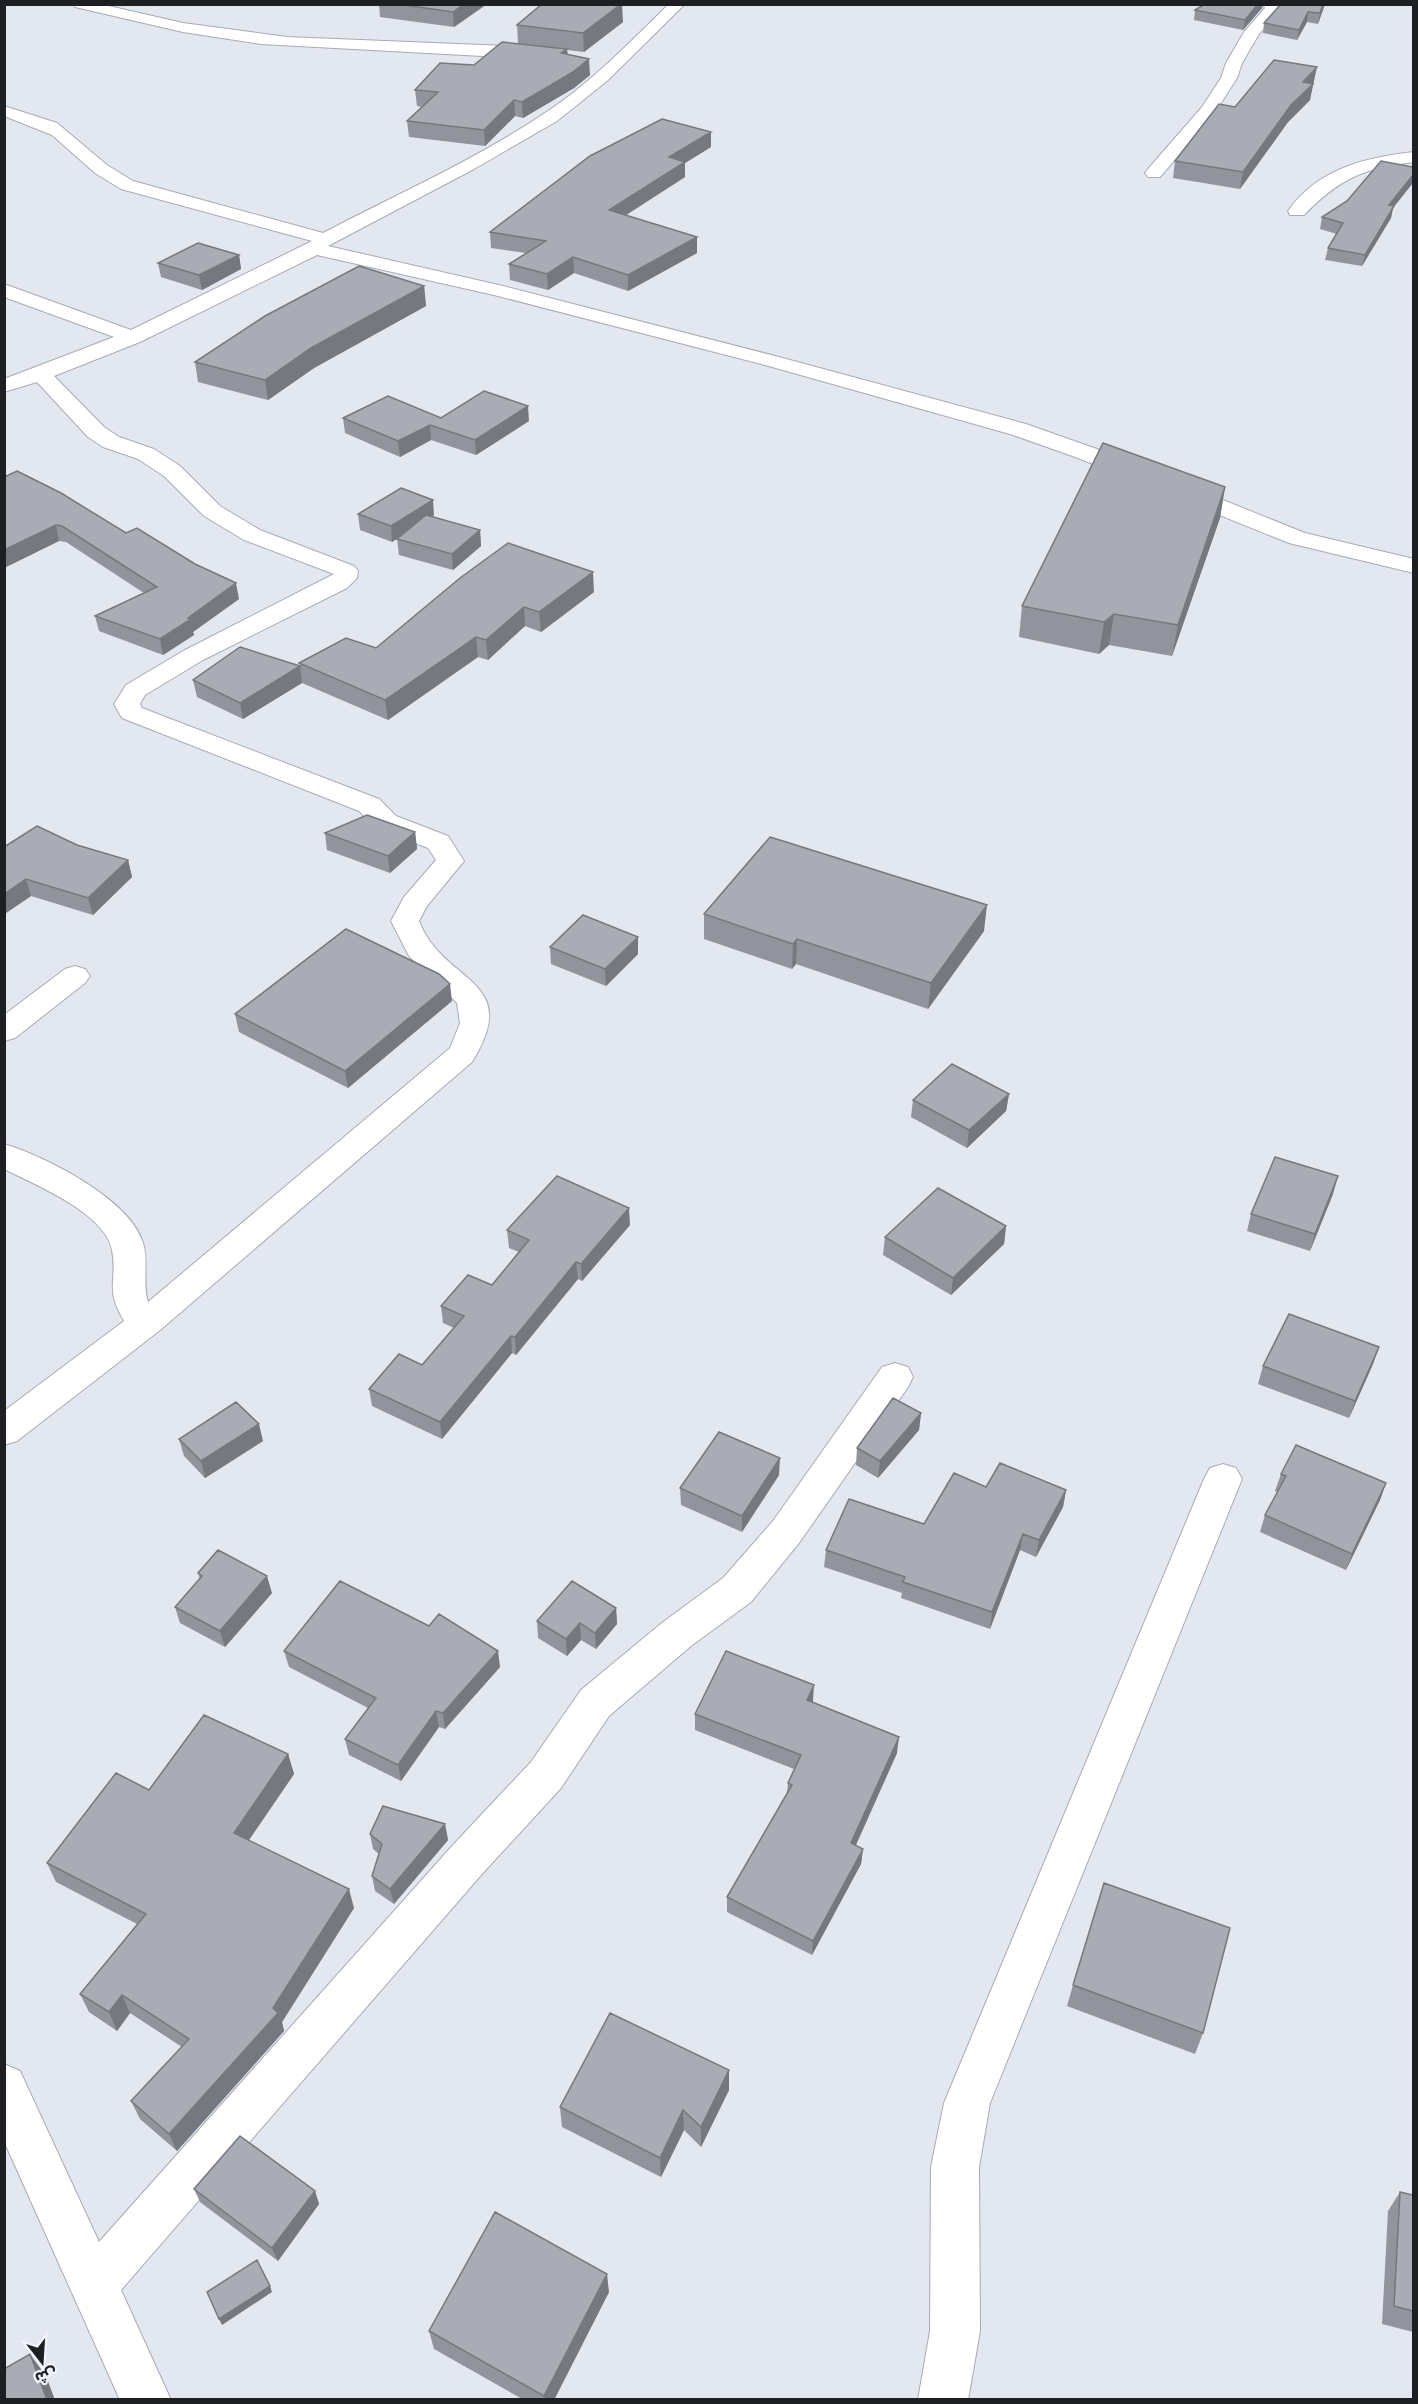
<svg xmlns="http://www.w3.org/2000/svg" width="1418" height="2404" viewBox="0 0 1418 2404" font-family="'Noto Serif','Noto Sans Arabic',serif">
  <rect width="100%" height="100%" fill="#e3e7f0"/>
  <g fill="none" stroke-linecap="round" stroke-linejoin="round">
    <g stroke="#a8abb4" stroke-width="2">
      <path id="minor" d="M73,4H100L183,23L287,37L507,46L538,49L546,54L538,59L261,44L183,32L75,7Z
        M669,4H685L607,81L557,121L474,169L328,246L503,286L779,357L1026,424L1094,448L1305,533L1414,559V573L1289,543L1078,458L1010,434L765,365L494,295L317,255L140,342L54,376L104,427L119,437L154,449L180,466L220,506L260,530L354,566L358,571L357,578L347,588L203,660L145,695L140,704L142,708L379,799L396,816L448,836L464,861L427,906L419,921C444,985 524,978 472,1062L159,1331L17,1441L4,1445V1411L124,1321C104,1287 118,1282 112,1250C105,1213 36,1185 4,1169V1144C45,1156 131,1200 143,1243C149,1262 142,1282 148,1302L450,1048L460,1023L457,1003L409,956L391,921L404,897L436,860L428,848L376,828L359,811L122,718L114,704L126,685L185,650L334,574L244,540L204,516L164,476L138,459L103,447L88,437L37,382L4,392V379L114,337L4,297V284L131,330L312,241L121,189L95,173L52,135L4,116V106L57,123L107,165L133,181L323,233C397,194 475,160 545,113C591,83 629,43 669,4Z
        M1263,4H1279L1282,8L1259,34L1242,63L1237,78L1214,114L1160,177H1148L1145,173L1148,169L1202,107L1221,78L1226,63L1244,32L1265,8Z
        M1414,152V162C1363,168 1339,179 1304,215H1290L1288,211C1317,169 1366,157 1414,152Z
        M75,966L85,969L90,976L85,983L15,1038L4,1041V1015L65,969Z
        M895,1363L908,1367L913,1377L908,1387L799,1543L751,1602L691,1646L609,1716L561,1788L482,1874L121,2290L171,2400H120L4,2141V2064L20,2071L99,2242L452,1846L531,1762L581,1690L663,1622L723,1578L773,1521L882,1367Z
        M1223,1464L1236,1468L1242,1479L990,2103L979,2167L980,2331L968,2400H918L930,2331L931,2167L944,2103L1204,1479L1210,1468Z"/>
    </g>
    <use href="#minor" fill="#fff" fill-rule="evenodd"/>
  </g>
  <path fill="#91949c" d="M379,4H487L454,27L380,17Z
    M1281,4H1325L1318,24L1307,22L1297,40L1263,33L1264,23Z
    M1262,8L1243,30L1194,20L1195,10Z
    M623,22L584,52L567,50L568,55L590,75L574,88L523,118L515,116L485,146L409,137L407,121L422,107L417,106L415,90L474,65L518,43L517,25Z
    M1314,84L1312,86L1310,100L1288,122L1240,189L1173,178L1175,161L1235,107Z
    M711,147L685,163V177L626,215L697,253L628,291L574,273L548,290L510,280L509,264L526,253L491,248L490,232Z
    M1393,208L1391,218L1362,266L1325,260L1328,248L1337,234L1320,229L1322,217Z
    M239,255L241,269L202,290L161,277L158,263Z
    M424,286L426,306L314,368L268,400L198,382L195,362Z
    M343,418H441L529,421L476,455L431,440L400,457L345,433Z
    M4,477L126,533L239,599L193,632L194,635L163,655L99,631L95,616L144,593L66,542L59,541L4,568Z
    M1225,487L1220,518L1172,656L1109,645L1099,654L1019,637L1022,606Z
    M358,514L434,515L432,517L480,530L481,546L453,570L399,555L397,539L392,542L360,530Z
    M460,578L594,592L541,632L525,626L488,660L478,657L388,720L302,683L243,719L197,697L193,680L300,666L299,663L376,648Z
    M415,832L417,849L390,873L327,850L325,833Z
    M77,845L128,860L132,877L93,915L31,896L6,913L4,912V847Z
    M704,914L984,931L928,1009L796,964L792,969L704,939Z
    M550,947L638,954L606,986L551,964Z
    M452,1001L348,1088L239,1032L235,1014Z
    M1009,1094L1006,1111L967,1148L911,1117L913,1100Z
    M1333,1194L1310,1251L1247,1231L1251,1214Z
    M630,1225L582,1281L578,1279L516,1355L512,1353L442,1439L372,1406L369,1389L422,1365L454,1328L443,1323L441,1306L492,1285L519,1252L509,1248L507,1230Z
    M1006,1226L1004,1244L951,1295L883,1255L885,1237Z
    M1379,1347L1373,1364L1349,1418L1258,1384L1263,1366Z
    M921,1413L919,1430L878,1478L856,1465L857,1448Z
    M179,1439L263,1441L205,1478L184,1456Z
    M1281,1474L1386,1483L1380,1500L1346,1570L1260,1532L1265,1515L1277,1492L1275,1491Z
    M779,1475L742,1532L681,1505L680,1488Z
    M986,1487L1066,1490L1063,1507L1036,1557L1020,1550L990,1629L901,1598L902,1593L824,1567L826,1550L924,1524Z
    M198,1573L272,1593L225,1647L180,1623L175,1607L200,1579Z
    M616,1608L617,1624L596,1649L581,1640L567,1656L538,1638L537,1621Z
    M284,1651L500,1667L445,1729L439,1727L401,1781L349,1755L345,1739L368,1708L289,1667Z
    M813,1701L812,1702L897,1753L856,1845L863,1849L861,1864L812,1955L727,1912V1897L787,1793L788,1783L794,1769L695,1730V1714Z
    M288,1754L294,1774L249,1840L354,1908L282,2022L284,2031L177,2151L140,2119L131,2101L182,2047L130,2013L117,2031L89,2012L80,1994L137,1924L56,1882L47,1863L149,1790Z
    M445,1824L448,1840L394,1904L375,1891L372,1876L379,1854L373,1849L370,1834Z
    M1073,1985L1203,2033L1195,2054L1067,2006Z
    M729,2070V2090L701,2147L684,2130L661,2177L562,2127L560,2107Z
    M194,2189L315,2191L319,2204L278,2261L200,2202Z
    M1400,2192L1413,2195V2332L1382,2324L1388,2211Z
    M609,2292L554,2400H524L434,2349L429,2331Z"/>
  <path fill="#76787f" d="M464,4H487L454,27L453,12Z
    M621,4H622L623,22L584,52L583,33Z
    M1258,4H1263L1262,8L1243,30L1245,20Z
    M1323,4H1325L1318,24L1320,13Z
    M1308,12L1307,22L1297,40L1299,30Z
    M567,49L568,64L561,53Z
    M589,59L590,75L574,88L523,118L522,102Z
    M1317,67L1310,100L1288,122L1240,189L1243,172L1303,82Z
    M514,100L515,116L485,146L484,130Z
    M711,132V147L685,163V177L609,226V210L669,157Z
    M1413,175V183L1393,208L1391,218L1362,266L1365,255L1389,205Z
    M697,237V253L628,291V275Z
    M239,255L241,269L202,290L199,275Z
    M573,257L574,273L548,290L547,274Z
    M424,286L426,306L314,368L268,400L265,380L311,348Z
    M528,406L529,421L476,455L475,440Z
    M430,425L431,440L400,457L398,441Z
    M1225,487L1220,518L1172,656L1178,625Z
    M433,500L434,515L392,542L391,526Z
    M56,525L59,541L4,568V550Z
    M480,530L481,546L453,570L452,554Z
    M593,572L594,592L541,632L539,612Z
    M236,583L239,599L193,632L194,635L163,655L160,639Z
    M524,607L525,626L488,660L486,640Z
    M1114,614L1109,645L1099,654L1104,622Z
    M476,637L478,657L388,720L385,700Z
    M300,666L302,683L243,719L240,703Z
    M415,832L417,849L390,873L388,856Z
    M128,860L132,877L93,915L88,898Z
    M26,879L31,896L6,913L4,907V894Z
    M987,905L984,931L928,1009L931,983Z
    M638,937V954L606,986L605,969Z
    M797,939L796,964L792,969L793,944Z
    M450,984L452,1001L348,1088L345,1071Z
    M1009,1094L1006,1111L967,1148L969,1130Z
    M1338,1176L1333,1194L1310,1251L1315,1234Z
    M629,1208L630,1225L582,1281L581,1264Z
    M1006,1226L1004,1244L951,1295L953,1278Z
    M576,1262L578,1279L516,1355L515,1337Z
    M511,1336L512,1353L442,1439L440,1422Z
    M1379,1347L1373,1364L1349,1418L1355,1401Z
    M921,1413L919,1430L878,1478L880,1461Z
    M259,1424L263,1441L205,1478L201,1461Z
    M780,1458L779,1475L742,1532V1516Z
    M1386,1483L1380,1500L1346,1570L1352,1554Z
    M1066,1490L1063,1507L1036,1557L1039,1540Z
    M1023,1534L1020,1550L990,1629L992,1612Z
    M267,1576L272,1593L225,1647L220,1631Z
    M616,1608L617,1624L596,1649L595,1633Z
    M580,1623L581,1640L567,1656L566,1639Z
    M498,1651L500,1667L445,1729L443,1713Z
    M814,1685L813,1701L806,1716L807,1700Z
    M436,1711L439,1727L401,1781L398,1765Z
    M899,1737L897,1753L850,1858L851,1843Z
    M288,1754L294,1774L240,1853L234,1833Z
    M445,1824L448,1840L394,1904L390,1889Z
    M863,1849L861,1864L812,1955L813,1941Z
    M349,1889L354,1908L282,2022L284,2031L177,2151L169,2134L273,2008Z
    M122,1995L130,2013L117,2031L109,2012Z
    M729,2070V2090L701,2147V2127Z
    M683,2110L684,2130L661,2177L660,2158Z
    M315,2191L319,2204L278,2261L272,2248Z
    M607,2274L609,2292L554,2400H545L544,2396Z
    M270,2286L272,2292L222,2325L219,2319Z
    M30,2354L46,2376L55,2400H47Z"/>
  <path fill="#a9acb5" stroke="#76787f" stroke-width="1.5" d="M397,4H464L453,12Z
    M542,4H621L583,33L517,25Z
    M1205,4H1258L1245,20L1195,10Z
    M1281,4H1323L1320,13L1308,12L1299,30L1264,23Z
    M502,42L567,49L561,53L589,59L573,72L522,102L514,100L484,130L407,121L438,92L415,90L440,63L474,65Z
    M1274,60L1317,67L1303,82L1313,84L1291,105L1243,172L1175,161L1219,104L1235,107Z
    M662,119L711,132L669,157L685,162L609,210L697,237L628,275L573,257L547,274L509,264L546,241L490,232L590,156Z
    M1381,161L1413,167V175L1389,205L1394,206L1365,255L1328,248L1343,223L1322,217L1347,201Z
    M198,243L239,255L199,275L158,263Z
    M359,266L424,286L311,348L265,380L195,362L265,316Z
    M484,391L528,406L475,440L430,425L398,441L343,418L388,396L441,418Z
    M1103,443L1225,487L1178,625L1114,614L1104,622L1022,606Z
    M17,471L61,493L126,533L137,528L195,564L236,583L188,618L191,619L160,639L95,616L157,587L62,526L56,525L4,550V477Z
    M401,488L433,500L391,526L358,514Z
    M426,515L480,530L452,554L397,539Z
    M508,543L593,572L539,612L524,607L486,640L476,637L385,700L299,663L346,638L376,648L460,578Z
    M240,647L300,666L240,703L193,680Z
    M367,815L415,832L388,856L325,833Z
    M37,826L77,845L128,860L88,898L26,879L4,894V847Z
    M770,837L987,905L931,983L797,939L793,944L704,914Z
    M583,915L638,937L605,969L550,947Z
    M346,929L439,974L450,984L345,1071L235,1014Z
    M952,1064L1009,1094L969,1130L913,1100Z
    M1275,1157L1338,1176L1315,1234L1251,1214Z
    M557,1176L629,1208L581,1264L576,1262L515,1337L511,1336L440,1422L369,1389L399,1354L422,1365L464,1316L441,1306L468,1275L492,1285L529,1240L507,1230Z
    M938,1188L1006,1226L953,1278L885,1237Z
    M1289,1314L1379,1347L1355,1401L1263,1366Z
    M893,1398L921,1413L880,1461L857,1448Z
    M236,1402L259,1424L201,1461L179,1439Z
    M719,1432L780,1458L742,1516L680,1488Z
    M1296,1445L1386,1483L1352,1554L1265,1515L1286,1476L1281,1474Z
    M1000,1463L1066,1490L1039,1540L1023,1534L992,1612L903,1582L905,1577L826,1550L849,1499L924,1524L954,1473L986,1487Z
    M218,1550L267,1576L220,1631L175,1607L202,1576L198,1573Z
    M340,1581L429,1626L439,1614L498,1651L443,1713L436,1711L398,1765L345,1739L376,1698L284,1651Z
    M572,1581L616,1608L595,1633L580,1623L566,1639L537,1621Z
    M726,1651L814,1685L807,1700L899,1737L851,1843L863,1849L813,1941L727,1897L792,1785L788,1783L801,1755L695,1714Z
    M204,1715L288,1754L234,1833L349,1889L273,2008L278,2013L169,2134L131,2101L189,2039L122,1995L109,2012L80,1994L146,1914L47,1863L116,1773L149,1790Z
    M383,1806L445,1824L390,1889L372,1876L382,1844L370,1834Z
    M1104,1883L1230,1928L1203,2033L1073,1985Z
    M610,2013L729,2070L701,2127L683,2110L660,2158L560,2107Z
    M240,2136L315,2191L272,2248L194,2189Z
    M1400,2192L1413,2195V2311L1394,2306Z
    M495,2212L607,2274L544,2396L429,2331Z
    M257,2260L270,2286L219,2319L207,2292Z
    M30,2354L47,2400H4V2369Z"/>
  <rect width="1418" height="2404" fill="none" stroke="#1d1f22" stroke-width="12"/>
  <g transform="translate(42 2362) rotate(163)" stroke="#f0f4fd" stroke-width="4.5" paint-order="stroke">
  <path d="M0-4.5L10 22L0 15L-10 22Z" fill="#1d1f22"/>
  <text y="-9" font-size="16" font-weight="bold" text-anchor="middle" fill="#1d1f22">ش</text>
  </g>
</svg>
